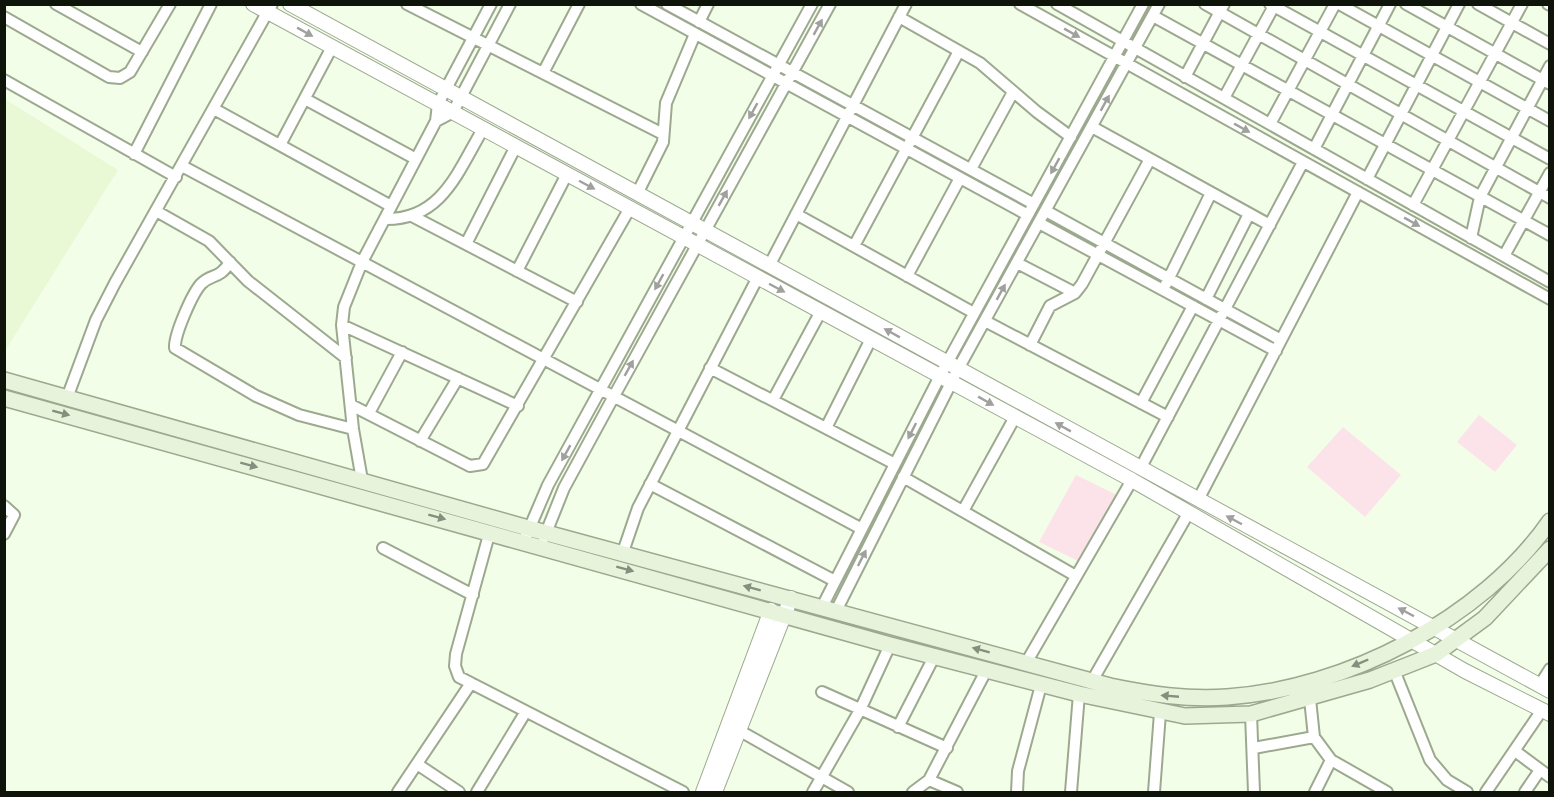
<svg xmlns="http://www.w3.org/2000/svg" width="1554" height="797" viewBox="0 0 1554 797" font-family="Montserrat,sans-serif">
  <rect width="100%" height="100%" fill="#f3fee8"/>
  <path fill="#e9f9d6" d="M5,99L118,170L5,351L4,350Z"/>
  <path fill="#fce3e9" d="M1479,415L1517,445L1495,472L1457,442Z
    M1343,427L1401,475L1365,517L1307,467Z
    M1076,475L1117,495L1080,562L1039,542Z"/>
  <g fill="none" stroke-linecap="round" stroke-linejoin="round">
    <g stroke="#9da98f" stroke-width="14">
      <path id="minor" d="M56,4L142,52
        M407,4L663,134
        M641,4L1028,215
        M667,4L1034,204
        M1020,4L1550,299
        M1057,4L1550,282
        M1205,4L1550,198
        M1270,4L1550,159
        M1339,4L1550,121
        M1406,4L1550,84
        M1478,4L1550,44
        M1548,4L1550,5
        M1153,16L1550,235
        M4,17L109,77L120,78L130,72L170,4
        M899,17L980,63L1037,112L1071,137
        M699,22L708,4
        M543,73L579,4
        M1185,77L1224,4
        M4,80L176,177
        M1224,98L1275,4
        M305,99L416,159
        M214,109L391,206
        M436,121L453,112L510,4
        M1270,124L1335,4
        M1092,127L1270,225
        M280,145L332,47
        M1314,149L1390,4
        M134,154L211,4
        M182,166L862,529
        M971,169L1013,92
        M1367,179L1459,4
        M637,194L663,142L666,103L695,34
        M1413,205L1522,4
        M156,211L209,241L248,281L346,358
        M1046,211L1281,340
        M796,214L974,313
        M412,216L577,302
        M385,219C442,220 458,171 483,129
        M1039,223L1276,351
        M1471,238L1480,197L1550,66
        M466,244L516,146
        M854,246L959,51
        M1504,256L1550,173
        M230,262C219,280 212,273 201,284C192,294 174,335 175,348L256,396L299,415L353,429
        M1017,263L1075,293
        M769,266L906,4
        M517,271L567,174
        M907,276L960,178
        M1166,284L1211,193
        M1206,299L1249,214
        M985,321L1168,417
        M342,325L518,406
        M1030,345L1050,306L1075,293L1082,284L1150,159
        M710,368L895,464
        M67,398L96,320L115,283L272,4
        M773,400L821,311
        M1141,403L1193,306
        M351,405L470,466L483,464L630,208
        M369,413L402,352
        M826,428L871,339
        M420,441L458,378
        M1140,469L1303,162
        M903,477L1076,576
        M362,480L353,429L342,325L344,307L362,262L436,121L438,104L491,4
        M650,484L835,581
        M1198,500L1358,192
        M4,506L14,515L4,534
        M963,511L1015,417
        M490,531L456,654L455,666L459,677L683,792
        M544,538L564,488L614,396L830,4
        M524,541L548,485L812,4
        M383,548L473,595
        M623,552L638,508L758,277
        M822,607L940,376L1143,4
        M836,611L958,369L1159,4
        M1026,663L1132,480
        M1394,670L1430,760L1447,780L1467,792
        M1092,681L1189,512
        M1540,685L1550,669
        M822,692L947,748
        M1310,699L1314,737L1331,760L1387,792
        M1251,714L1254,792
        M898,727L935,655
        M740,731L848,792
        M1254,748L1314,737
        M1515,751L1550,777
        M417,764L459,792
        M929,780L957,792
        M398,792L471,683
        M477,792L525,713
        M813,792L860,710L890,645
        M913,792L929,780L987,669
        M1017,792L1018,771L1041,685
        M1071,792L1079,694
        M1154,792L1160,713
        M1315,792L1331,760
        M1486,792L1542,710
        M1525,792L1540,770"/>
    </g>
    <g stroke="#9da98f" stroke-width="16">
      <path id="tertiary" d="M253,4L1132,480L1465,671L1550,714
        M290,4L1550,691
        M703,792L771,610
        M715,792L791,598"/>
    </g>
    <g stroke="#9da98f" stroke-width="18">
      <path id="secondary" d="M4,380L528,528L1110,686C1149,694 1187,700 1227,697C1345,689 1482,619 1550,521
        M4,398L890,645L1079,694L1185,716L1251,714L1370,680L1436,654L1485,618L1550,549"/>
    </g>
    <use href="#minor" stroke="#fff" stroke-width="10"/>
    <use href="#tertiary" stroke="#fff" stroke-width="14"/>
    <use href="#secondary" stroke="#e8f3db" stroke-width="15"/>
  </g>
  <defs><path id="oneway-solid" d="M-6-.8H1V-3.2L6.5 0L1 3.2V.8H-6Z" transform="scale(1.5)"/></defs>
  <g fill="#9fa19d">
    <use href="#oneway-solid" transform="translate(818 27) rotate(-61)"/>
    <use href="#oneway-solid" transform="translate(305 32) rotate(29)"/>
    <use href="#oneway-solid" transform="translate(1072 33) rotate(29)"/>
    <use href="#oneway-solid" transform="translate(1105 103) rotate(-61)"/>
    <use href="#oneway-solid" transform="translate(753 111) rotate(119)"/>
    <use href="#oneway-solid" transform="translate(1242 128) rotate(29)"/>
    <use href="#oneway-solid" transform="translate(1055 166) rotate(119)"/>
    <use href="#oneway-solid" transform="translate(587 185) rotate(28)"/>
    <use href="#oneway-solid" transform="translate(723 198) rotate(-61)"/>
    <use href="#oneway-solid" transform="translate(1412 222) rotate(29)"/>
    <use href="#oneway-solid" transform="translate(659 282) rotate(119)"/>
    <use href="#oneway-solid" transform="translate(777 288) rotate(28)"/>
    <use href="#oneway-solid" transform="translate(1001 292) rotate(-61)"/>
    <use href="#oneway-solid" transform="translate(892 333) rotate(-151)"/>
    <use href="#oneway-solid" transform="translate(629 368) rotate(-61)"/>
    <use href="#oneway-solid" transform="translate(986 401) rotate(29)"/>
    <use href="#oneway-solid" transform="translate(1063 427) rotate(-151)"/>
    <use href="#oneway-solid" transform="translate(912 431) rotate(117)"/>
    <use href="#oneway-solid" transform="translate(566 453) rotate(119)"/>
    <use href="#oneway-solid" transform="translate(1234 520) rotate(-152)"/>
    <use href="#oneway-solid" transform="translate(862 558) rotate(-63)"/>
    <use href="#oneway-solid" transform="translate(1406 612) rotate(-152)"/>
  </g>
  <g fill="#868f7d">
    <use href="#oneway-solid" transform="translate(61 413) rotate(15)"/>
    <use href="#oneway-solid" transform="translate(249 465) rotate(15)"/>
    <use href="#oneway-solid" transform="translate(437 517) rotate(15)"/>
    <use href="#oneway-solid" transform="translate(625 569) rotate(15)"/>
    <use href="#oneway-solid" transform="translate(752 588) rotate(-165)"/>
    <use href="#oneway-solid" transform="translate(981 650) rotate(-165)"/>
    <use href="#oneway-solid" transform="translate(1360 663) rotate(157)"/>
    <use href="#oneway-solid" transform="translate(1170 696) rotate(-175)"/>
  </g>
  <rect width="1554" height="797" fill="none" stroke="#0f140a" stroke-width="12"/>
</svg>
